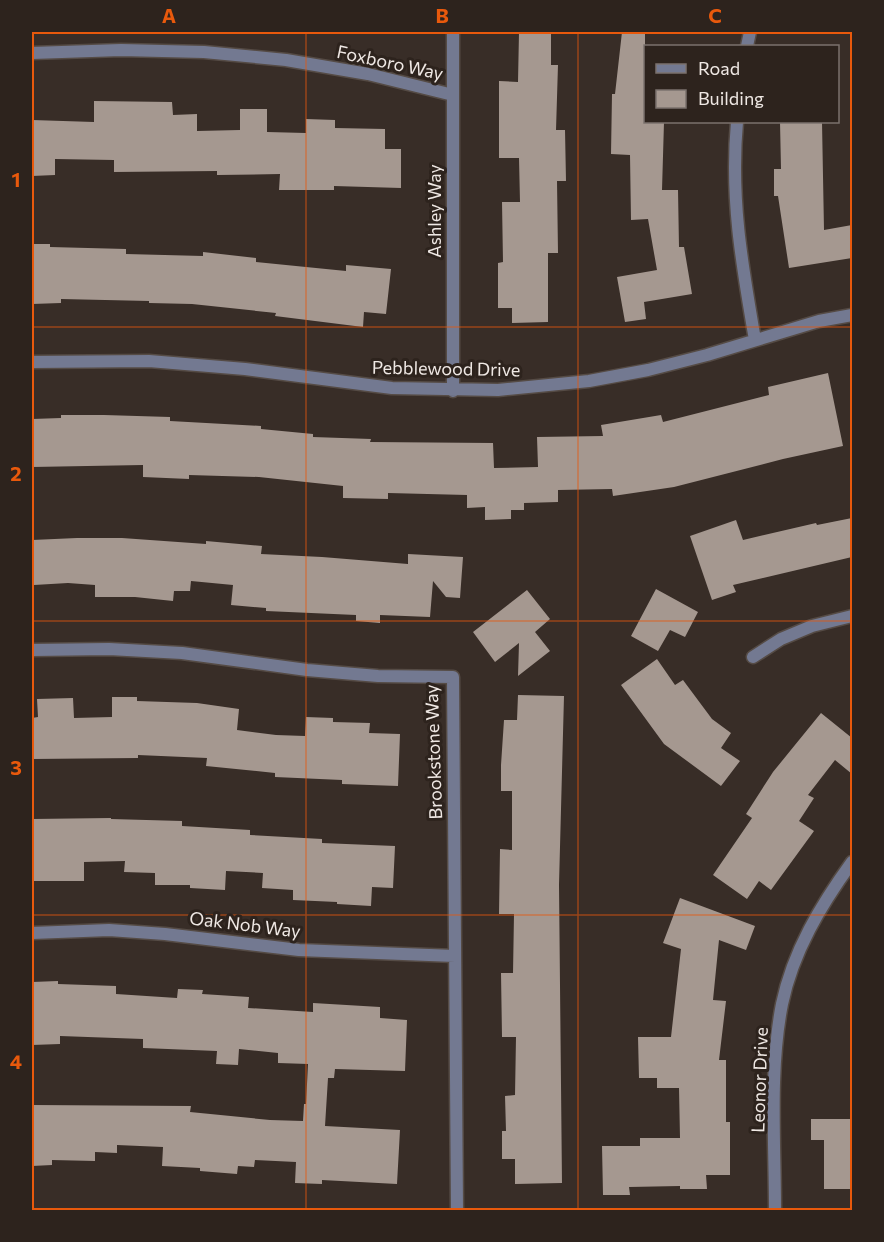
<svg xmlns="http://www.w3.org/2000/svg" width="884" height="1242" viewBox="0 0 884 1242" font-family="Commissioner,sans-serif">
  <rect width="100%" height="100%" fill="#382d27"/>
  <path fill="#a59890" d="M519,32H551V65H558L556,130H565L566,181H557L558,253H548V322L512,323V308H498V263L503,262L502,202H520L519,158H499V81L518,82Z
    M622,32H645V122H664L662,190H678L679,247H684L692,294L644,302L646,319L625,322L617,277L657,270L648,219L631,220L630,155L611,154L612,94H615Z
    M94,101L172,102L173,115L197,114V131L240,130V109H267V132L306,133V119L335,120V128L385,129V149H401V188L334,186V190H279L280,174L217,175V171L114,172V160L55,159V175L32,176V120L94,122Z
    M780,122H822L824,230L852,225V258L789,268L778,196H774V169H781Z
    M32,244H50V247L126,249V254L203,256V252L256,258V262L346,271V265L391,269L386,314L364,312L363,327L275,316L276,313L192,304L149,303V301L61,299V303L32,304Z
    M828,373L843,446L783,459L674,487L613,496L612,489L558,490V502L524,503V510H511V519L485,520V507L467,508V495L388,493V499L343,498V486L259,477L189,475V479L143,477V465L32,467V419L61,418V415H104L170,417V421L261,426V429L313,434V437L371,439L370,442L493,443L494,468L538,467L537,437L603,436L601,425L661,415L663,422L769,395L768,387Z
    M852,518V557L733,585L736,592L712,600L690,536L736,520L743,540L816,523L817,525Z
    M77,538H122L206,544V541L262,546L261,554L322,557L408,564V554L463,557L460,598L446,597L433,581L430,617L380,615V623L356,621V615L266,611V608L231,605L233,585L191,581L190,591H174L173,601L135,597H95V585L68,583L34,585V573H32V540Z
    M656,589L698,612L685,637L670,630L658,651L631,636Z
    M527,590L550,619L535,632L550,651L518,676L519,643L495,662L473,632Z
    M657,659L675,685L683,680L712,719L731,733L721,748L740,761L721,786L664,744L621,685Z
    M518,695L564,696L559,885L562,1183L515,1184V1159H502V1131H506L505,1096L515,1095L516,1037H502L501,973H513L514,914H499L500,849L512,850V791H501V765L504,720H517Z
    M112,697H137V701L197,703L239,709L237,730L276,735L305,736L306,717L333,718V722L370,723L369,733L400,734L398,786L342,784V780L275,777V773L206,766L207,758L138,755V758L32,759V718L38,717L37,699L73,698L74,718L112,717Z
    M821,713L852,738V774L835,760L808,795L814,798L799,821L814,831L771,890L759,881L747,899L713,875L752,818L746,814L773,772Z
    M111,818V819L182,821V826L250,830V835L322,839V843L395,846L393,888L372,887L371,906L337,904V902L293,900V890L262,888L263,873L226,871L225,890L190,888V885H155V873L124,872L125,861L84,862V881H32V819Z
    M680,898L755,926L746,950L719,940L713,1000L726,1001L719,1060H726V1122H730V1175H706L707,1189H680V1186L629,1187L630,1195H603L602,1146H640V1138H680L679,1088H657V1078H639L638,1037H671L681,949L663,943Z
    M58,981V984L116,986V994L177,998L178,989L203,990L202,994L249,997L248,1008L313,1012V1003L380,1007V1018L407,1020L405,1071L335,1069L334,1078H328L325,1126L400,1130L397,1184L322,1180V1184L295,1183L296,1162L255,1160L254,1167L238,1166L237,1174L200,1171V1168L162,1166L163,1147L117,1145V1153L95,1152V1161L52,1160V1165L32,1166V1105L191,1106L190,1112L270,1120L303,1121L304,1104H306L308,1064L278,1063V1053L239,1049L238,1065L216,1064L217,1051L143,1048V1039L60,1036V1044L32,1045V982Z
    M811,1119H852V1189H824V1140H811Z"/>
  <g fill="none" stroke-linecap="round" stroke-linejoin="round">
    <g stroke="#554b45" stroke-width="15">
      <path id="street" d="M747,46L750,32
        M32,53L121,50L204,52L286,60L368,74L453,95
        M737,122C730,198 742,265 755,340
        M32,362L149,361L245,369L392,388L498,390L589,381L648,370L707,355L819,321L852,315
        M453,391V32
        M32,650L109,649L182,653L307,670L378,676L453,677L457,1210
        M753,657L781,639L812,626L852,616
        M32,933L109,930L165,934L299,950L455,956
        M775,1210C775,1143 769,1070 782,1004C793,951 821,905 852,862"/>
    </g>
    <use href="#street" stroke="#737991" stroke-width="12"/>
  </g>
  <path fill="none" stroke="#e8590c" stroke-width="1.5" stroke-opacity="0.55" d="M306,32V1210M578,32V1210M32,327H852M32,621H852M32,915H852"/>
  <g text-anchor="middle" stroke-width="6" stroke-linejoin="round" paint-order="stroke">
    <g font-size="18" fill="#efe8e4" stroke="#2d231d">
      <text transform="translate(390 63) rotate(12)" y="6">Foxboro Way</text>
      <text transform="translate(435 211) rotate(-90)" y="6">Ashley Way</text>
      <text transform="translate(446 369) rotate(1)" y="6">Pebblewood Drive</text>
      <text transform="translate(434 752) rotate(-92)" y="6">Brookstone Way</text>
      <text transform="translate(245 925) rotate(7)" y="6">Oak Nob Way</text>
      <text transform="translate(760 1080) rotate(-88)" y="6">Leonor Drive</text>
    </g>
  </g>
  <rect width="884" height="1242" fill="none" stroke="#2d231d" stroke-width="66"/>
  <rect x="644" y="45" width="195" height="78" fill="#2d231d" stroke="#7b726d" stroke-width="1.5"/>
  <rect x="656" y="64" width="30" height="9" fill="#737991" stroke="#7b726d" stroke-width="1.5"/>
  <text x="698" y="75" font-size="18" fill="#efe8e4">Road</text>
  <rect x="656" y="90" width="30" height="18" fill="#a59890" stroke="#7b726d" stroke-width="1.5"/>
  <text x="698" y="105" font-size="18" fill="#efe8e4">Building</text>
  <rect x="33" y="33" width="818" height="1176" fill="none" stroke="#e8590c" stroke-width="2"/>
  <g font-size="20" text-anchor="middle" font-weight="bold" fill="#e8590c">
    <text x="169" y="23">A</text>
    <text x="442" y="23">B</text>
    <text x="715" y="23">C</text>
    <text x="16" y="187">1</text>
    <text x="16" y="481">2</text>
    <text x="16" y="775">3</text>
    <text x="16" y="1069">4</text>
  </g>
</svg>
